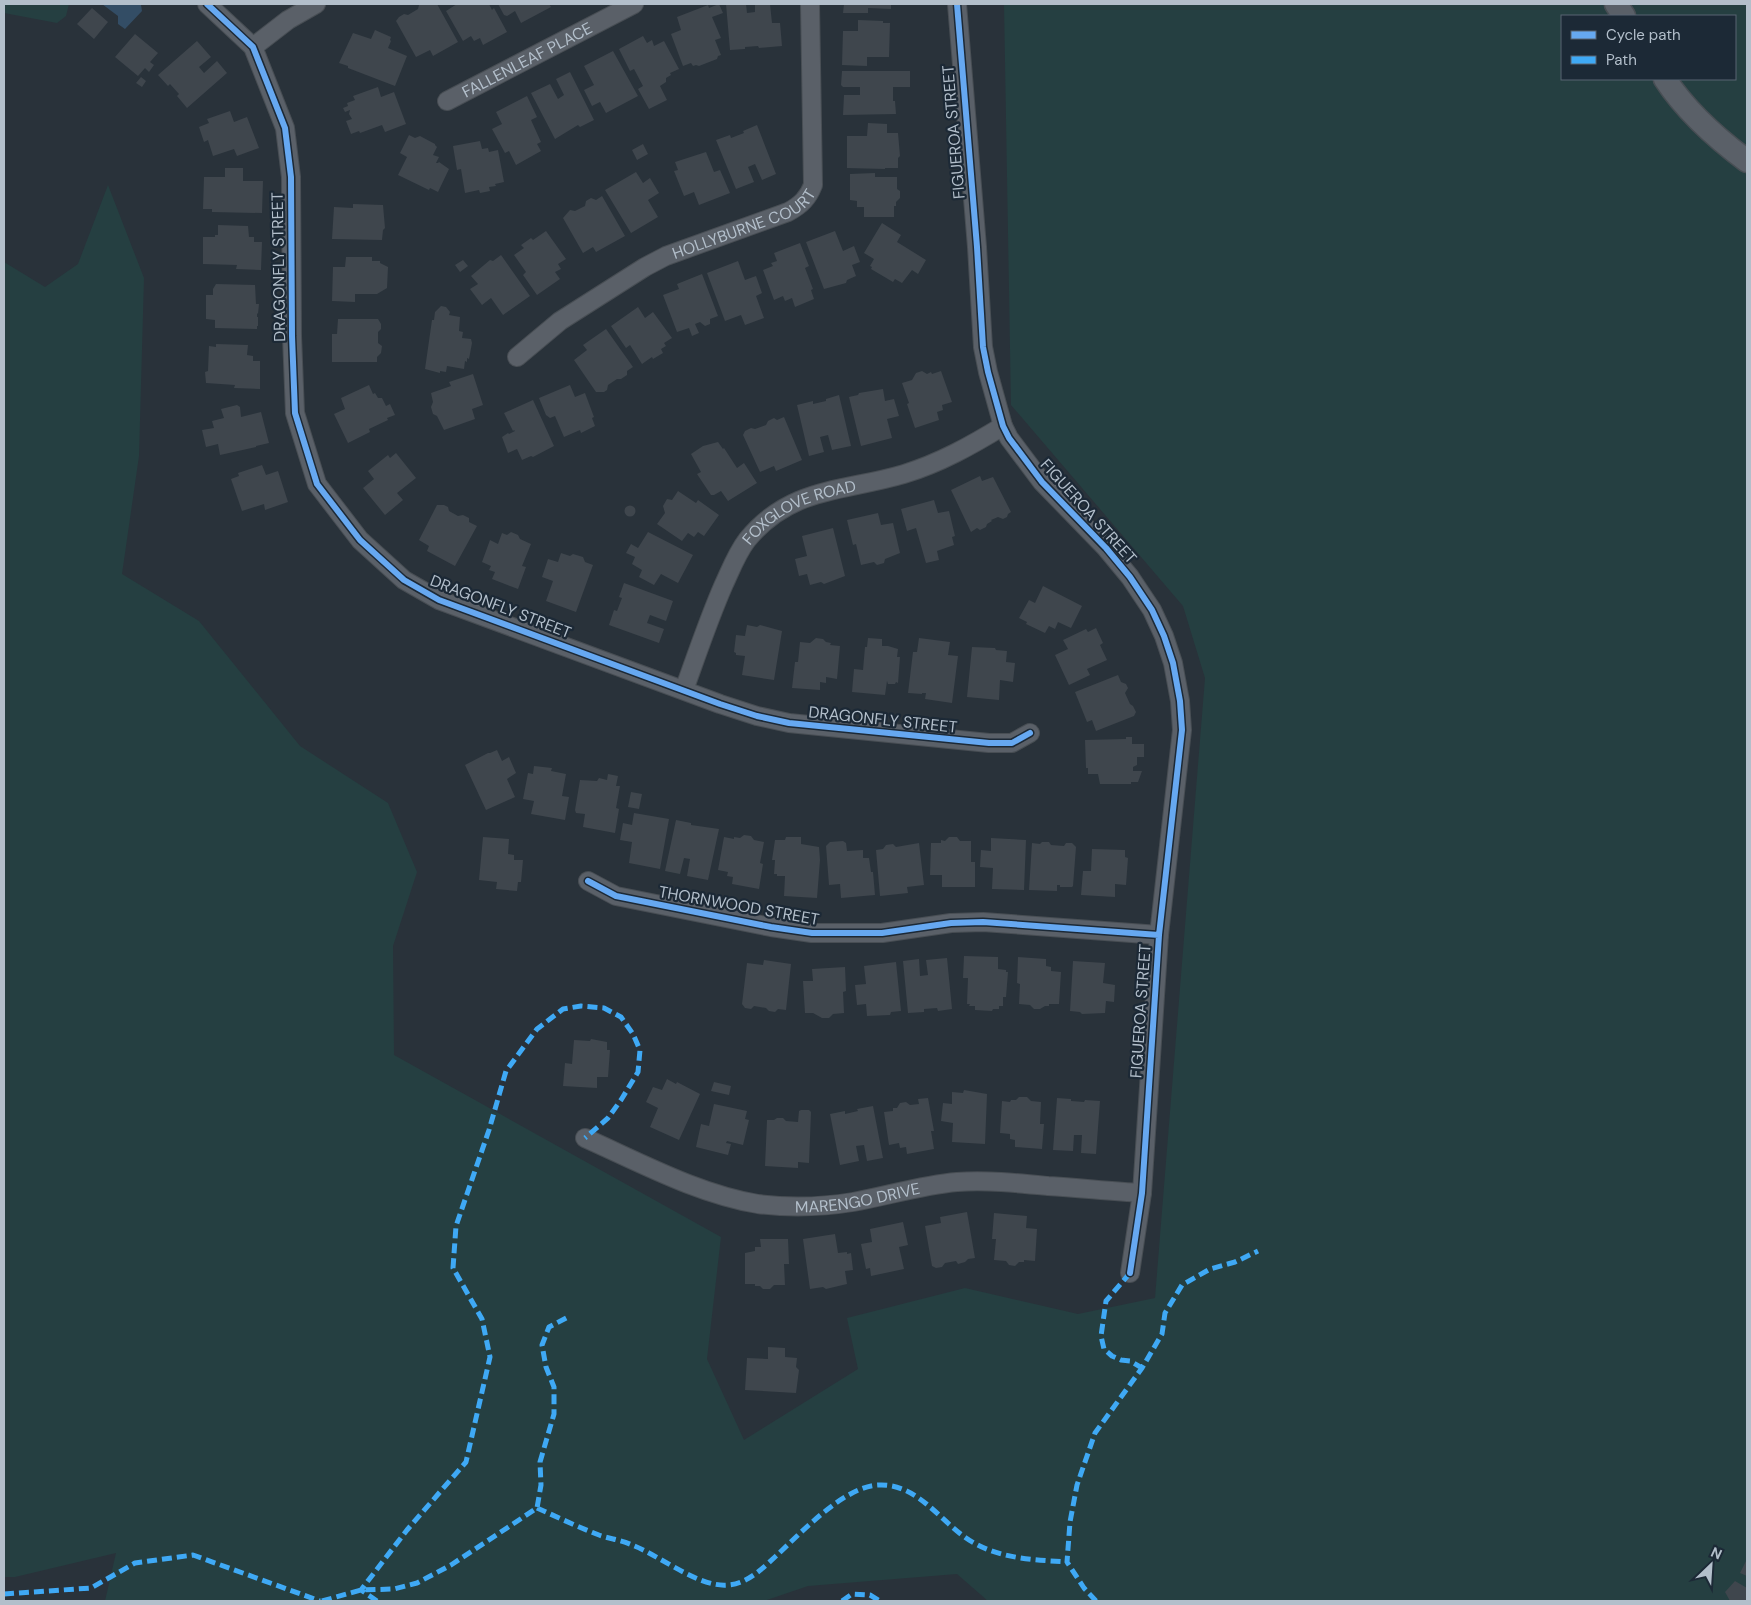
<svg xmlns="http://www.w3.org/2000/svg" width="1751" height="1605" viewBox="0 0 1751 1605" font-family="'DM Sans',sans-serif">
  <rect width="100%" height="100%" fill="#29323a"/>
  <path fill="#253f41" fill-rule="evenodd" d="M4,4H69L66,16L57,23L4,13Z
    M1004,4H1747V1601H988L957,1574L808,1586L764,1601H105L116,1553L15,1577H4V262L45,287L78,264L108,185L144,278L139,456L122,574L199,621L300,746L388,803L417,872L393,946L394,1055L721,1237L707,1359L744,1440L858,1369L847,1318L965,1288L1078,1314L1155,1298L1205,678L1183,606L1011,405ZM1562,16H1735V79H1562Z"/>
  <path fill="#334d65" d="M102,4H139L141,5L142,11L125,29L118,24V16Z"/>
  <path fill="#3f464d" d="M422,4H437L458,42L433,56L430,50L416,57L396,21L399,17L404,14L408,15L418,9L419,5Z
    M457,4H489L492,10L494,8L507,32L483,45L480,38L474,41L471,36L463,41L446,11Z
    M498,4H549L551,7L521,23L515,11L507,16L504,15Z
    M719,4L723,13L712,17L721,38L715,40L721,55L718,56L717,59L699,66L696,65L693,66L691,63L683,66L671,34L681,30L677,17L708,5L709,8Z
    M726,4H746L747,13L755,12V4H770L772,23H780L782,46L759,48L758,46L745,47V49L730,50Z
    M844,4H891V9L868,8V13H843Z
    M92,8L108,22L94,39L77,24Z
    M858,20L883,21V23H890L889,57H867V66L842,65L843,31H858Z
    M375,30L391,37L390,40L391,41L388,48L407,56L395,86L348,68V66L339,63L353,33L371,39Z
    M135,34L158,53L150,62L154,65L149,72L145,68L138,76L115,57Z
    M643,36L647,43L652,40L654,46L664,41L679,69L670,73L671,75L666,78V82L660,86L667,100L649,109L638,89L643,86L634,69L630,71L619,49Z
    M197,41L211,57L199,67L204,73L217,61L227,73L187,108L177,96L179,94L170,84L168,86L158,75Z
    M613,51L638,96L606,113L600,102L592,106L584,90L594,85L584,66Z
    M842,71H910V87H893V101H895L896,114L843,115L844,95H860V87H843L841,85Z
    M570,72L594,120L580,127L578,125L555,139L531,93L550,84L558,99L564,95L556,79Z
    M141,77L146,81L142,87L136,83Z
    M378,87L381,97L394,92L406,124L385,132L382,125L360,133L359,131L351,134L346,121L352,119L349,114L350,110L345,112L343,108L348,106L347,103L355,100L353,96Z
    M527,96L537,117L531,120L541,142L537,144L541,151L516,165L509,151L505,153L492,129L502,124L496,112Z
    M230,111L234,122L247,117L259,148L237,156L234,149L213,156L208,140L204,142L199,127L209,123L207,119Z
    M868,123L887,124V133H898L900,156L898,158V168H885V169L847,168V136H867Z
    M757,125L776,174L762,180L755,164L748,167L754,182L736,189L716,140L730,135L731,138L744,133L743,131Z
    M409,135L415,138L420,136L435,144V145L437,147L433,155L439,157L436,163H438L439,162L449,169L438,192L430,188L429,190L398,175L407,157L400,153Z
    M480,141L482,149L488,148L489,152L498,150L504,182L495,184L496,186L489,187L490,191L480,193L479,190L465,193L461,169L457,170L453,146Z
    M643,144L648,154L637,160L632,150Z
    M706,152L714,172L720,170L730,193L699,205L694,192L684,196L674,171L678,170L675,162Z
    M225,168H243V181H263L262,213L212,212V209H203L204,177H225Z
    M636,172L643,183L650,178L659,193L648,200L658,217L631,233L605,190Z
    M875,173V177H897V189L900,191V198L896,202V206H894V217H864V207H857V201L850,200V174Z
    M602,196L625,236L596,252L593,247L583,253L563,218L570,210L575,211L585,206L586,201L591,198L596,200Z
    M353,204L383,205L385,228L383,230L382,240L332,239L334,207L353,208Z
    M882,223L901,235L897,242L926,260L918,274L912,270L902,283L895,279L893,282L871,269L872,267L870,266L874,259L864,253Z
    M218,225L248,226L249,237H254V242H262L261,270L236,269L237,265L203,264V237H215V235H218Z
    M546,231L566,259L558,264L561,269L555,272L560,279L537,295L523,275L526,272L514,255L524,248L521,245L531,238L533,240Z
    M835,231L843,251L854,246L860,262L852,265L856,276L847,280L846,283L824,289L806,242Z
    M800,243L809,266L805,268L813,289L811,290L814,299L795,307L792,298L785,301L783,296L774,300L763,270L773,266L771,263L777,261L774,253Z
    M501,255L530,296L503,315L491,298L482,305L470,289L478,284L471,276L490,260L493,261Z
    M346,257H372V261H380V263L388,267L387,288L377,294H355V302L332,301L333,267H345Z
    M463,260L468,266L460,272L455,265Z
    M738,261L745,280L756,276L762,293L756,296L764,318L745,325L741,315L725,321L707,273Z
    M702,274L718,316L710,319V324L705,326L700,322L695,324L699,333L692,336L689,328L677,332L663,295L679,289L677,284Z
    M216,284L255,285L256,304H259L258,314L257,313V317H258V326H257V329L215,328V320L206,319V295H213V289Z
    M441,306L446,307L450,312L449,315L460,317L459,331L463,332L462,338L471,339L472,343L469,359L467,358V362L465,361L464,369L447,366L446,372L440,371V373L425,369L432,320H434L435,312Z
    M638,307L645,318L653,312L672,338L664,343L666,346L661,349L663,353L653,359L652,357L642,364L630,345L626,348L611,326Z
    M338,319H378L381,324V329L378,332V343L382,346L381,353L377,357V362H332V334H337Z
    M606,329L633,367L627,371V375L621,379H617L608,385L607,390L604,392H596L574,360L587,350L583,345Z
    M216,344L248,345L247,355L253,356V361H260V389L234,388L235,385L206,383L205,372L208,371L209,346L216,347Z
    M922,371L927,374L931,372L932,374L941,371L952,402L942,405L943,410L937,412L939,420L915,428L907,404L909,403L902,383L912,380L916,373Z
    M473,374L483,405L472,409L475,419L444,430L437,416L433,414L431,407L433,402L431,393L451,386L449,382Z
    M369,385L373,394L375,393L378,398H382L386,406L390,404L395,415L387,418L388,420L369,429L370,432L348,443L334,414L345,409L341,398Z
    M570,385L575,397L585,393L594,417L592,418L595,426L581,433L580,430L564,437L555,416L550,418L546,415L539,398Z
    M883,389L885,401L894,399L899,416L887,419L892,438L861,446L849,397L858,395L859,393Z
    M839,395L851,446L832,450L828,435L820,437L824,452L809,456L797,405L813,401V404L826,401V399Z
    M533,400L554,446L533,457L531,456L522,460L517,449L508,453L502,437L508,433L509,434L515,431L514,430L513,431L504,413Z
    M237,405L240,407L241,417L261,412L269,443L256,446V447L220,455L218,444L206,447L202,430L214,428L212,421L224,418L221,409Z
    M784,417L802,460L776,471L774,466L760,472L743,435L745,431L751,428L755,429L766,425L768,421L774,418L777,420Z
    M718,442L723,449L724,448L737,468L744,463L757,483L728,501L721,491L714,495H711L697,474L701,472L691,454L703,446Z
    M396,453L416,478L397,493L403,500L385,515L363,488L374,479L368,471L388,455L390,458Z
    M262,465L266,475L278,471L288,502L265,510L264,504L242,511L231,479L239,476L238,473Z
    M980,476L982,481L993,477L1011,512L1008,514L1007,517L1003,519L998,517L991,520L992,521L987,524L986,527L980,530L977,528L971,532L951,490Z
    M678,491L696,503L698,500L719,515L704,536L698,532L694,537L688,533L682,541L657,524L665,513L663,506L667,499L672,500Z
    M934,500L938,513L949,511L955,536L952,537L954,545L937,551L939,560L926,563L916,528L907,531L901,509Z
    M437,505H444L448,507L449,511L458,516L463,515L469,518V522L477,526L455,566L427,551L429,546L419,540Z
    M624.5 511a5.5 5.5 0 1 1 11 0a5.5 5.5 0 1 1-11 0Z
    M878,513L881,525L893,523L900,553L885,559L884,563L877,565L874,562L861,565L856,544L853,545L847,520Z
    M833,528L845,576L824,584L821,582L810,585L807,574L799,576L795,559L807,556L802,536Z
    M511,532L518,535L520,539L531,544L522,566L526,567L518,589L492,579L495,572L489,570L491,566L482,562L490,540L498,544L502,533L507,535Z
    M648,532L693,555L678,583L661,574L654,585L639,577L642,570L632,564L635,557L626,553L631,544L638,548Z
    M561,553L570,556L573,554L583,557L585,562L593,565L576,612L546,601L553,581L542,577L548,559L558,562Z
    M624,583L673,601L666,621L650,615L647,623L664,629L659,643L609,625L614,610L617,611L622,598L619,597Z
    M1043,586L1082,606L1071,628L1058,622L1055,629L1049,626L1045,633L1026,624L1027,622L1019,618L1029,600L1035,603Z
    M747,625L757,627L760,625L782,631L774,680L742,675L745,656L736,655V653L734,652L736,635L745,636Z
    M1096,628L1103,643L1100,645L1107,660L1087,669L1090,675L1069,685L1055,655L1068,649L1063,640L1086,629L1088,632Z
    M816,638L823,639L826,642L831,643L830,645L840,646L837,679L826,677V683L820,682V690L792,688L795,662H798L800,642L810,643Z
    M868,638L882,639V646H888L898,649L897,657H900L898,683L896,682L895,684H888L887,681L885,695L852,692L854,669L863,670L865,647H867Z
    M919,638L950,642L948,655L958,656L952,703L925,699L926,693H922V694L908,693L913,652H917Z
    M972,647L995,648L996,650L1007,651L1006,662L1015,663L1013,682L1000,680L999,700L967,697Z
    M1118,675L1121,682L1126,684L1128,688L1125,693L1130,704L1133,706L1136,712L1134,716L1096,731L1092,720L1087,722L1075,692Z
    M1126,737H1132V744H1144V757H1137V765L1133,767V771H1142L1138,782H1131V784H1100L1098,774H1088V768H1086L1085,740L1126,739Z
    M497,750L502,761L509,757L516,773L507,779L515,797L486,810L465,765L488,753H490Z
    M534,766L552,768L551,771L566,774L562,796L569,797L565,820L531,814L534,801L523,799L528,773L533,774Z
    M608,774L618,776L616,786H620L616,808L619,809L615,833L583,827L585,814L576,813L575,810L580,780L597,781L599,778L607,780Z
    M631,792L642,794L639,809L628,807Z
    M634,813L669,819L660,869L629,863L632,842L620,840L623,823L632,825Z
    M676,820L691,823V825L719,829L708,880L687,876L690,859L684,858L680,874L665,871Z
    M744,835L751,836L754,840L764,842L760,863L763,864L759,889L732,884L733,877L727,876L728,872L718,870L724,837L734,839V837L740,838Z
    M483,837L509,839L508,854L514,855V860H523L521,882H518L517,891L496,889L497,882L479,880Z
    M786,837H801V844L819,847L820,860L817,898L784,896L785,876H777V874H774L775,860H772L775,840H785Z
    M949,837H957L960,841H971V862H975V887H942V875H930L931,843H941V840L945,841Z
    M991,838L1026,840L1024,890L992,889L993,868L980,867L981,850L991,851Z
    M843,841L846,843L847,851L863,850V858H869L871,872H873L875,895L841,898L840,884L829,885L826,846L830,842Z
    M1042,842H1049L1051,845L1064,846L1066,843H1072L1076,847L1073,886L1072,887H1060V885H1057V891L1029,890L1032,843L1040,844Z
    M919,843L924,885L907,887L908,893L880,896L876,850L883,849L886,845L893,844L896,847Z
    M1092,849L1125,850V857L1128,858L1126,885L1115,884V897L1081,895L1083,871H1091Z
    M964,956L998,957V969L1006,970V972H1008L1006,997H1003V1006H999V1009H993L992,1011L975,1010V1006H969L970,1004H967L968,978H963Z
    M1018,957L1046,959V966L1051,967V971L1061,972L1059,1004H1049V1006H1045L1040,1009H1034L1030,1005L1019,1004L1020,984L1017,983Z
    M947,958L952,1009L938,1011L937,1008L924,1009V1012L908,1013L903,961L919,959L920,976L928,975L926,960Z
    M764,960L791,964L786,1010L778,1009L775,1012L769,1011L766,1008L754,1006L751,1009L745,1008L742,1004L747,963L763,965Z
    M1073,961L1105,963L1103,983L1115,985L1114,1002L1106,1001L1105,1013L1082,1014L1080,1012L1070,1011Z
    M896,962L901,1011L891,1012L890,1015L867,1016L866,1004L857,1005L855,985L866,984L864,966Z
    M845,967L846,991L843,992L844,1013L833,1014L829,1018H822L813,1013H805L803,981H813L812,969Z
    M591,1039L607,1042V1050H610L608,1077H597V1088L563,1086L565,1063L572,1064L574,1040L590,1041Z
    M667,1079L676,1084L677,1082L700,1094L679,1140L650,1127L658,1108L646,1102L653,1087L662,1090Z
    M714,1082L731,1086L729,1095L711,1091Z
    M964,1090L987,1094L985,1144L952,1142L953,1123L941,1121L943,1103L952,1104V1092L963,1093Z
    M1019,1097H1027L1031,1101L1041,1102L1040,1124H1044L1042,1149L1015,1147V1140L1010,1139V1134L1000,1133L1002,1101L1010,1102L1011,1100H1016Z
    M928,1098L934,1131H931L934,1149L907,1154L906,1147L900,1148L899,1143L889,1145L884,1112L893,1111V1108H897L900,1103L906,1102L910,1105L919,1104L918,1099Z
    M1057,1098L1071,1099V1101L1084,1102L1085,1100L1100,1101L1096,1154L1081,1153L1082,1135H1074L1073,1151L1053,1150Z
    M714,1104L747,1111L745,1119L749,1120L743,1145L727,1141L726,1143L731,1144L728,1155L696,1147L701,1124L709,1126Z
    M873,1106L883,1158L867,1161L864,1145L856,1146L859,1161L840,1165L830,1114L845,1111V1114L858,1111L857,1109Z
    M801,1110H809L811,1112L809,1163L798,1162V1168L765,1166L767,1120H774L777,1118H783L786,1121L798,1122L799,1111Z
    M967,1212L975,1258L968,1259L965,1262L958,1264L956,1261L945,1263L942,1267L936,1268L932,1266L925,1226L941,1223L940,1217Z
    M994,1213L1027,1216L1026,1228L1037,1229L1035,1261L1024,1260V1262H1019L1015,1266L1009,1265L1006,1261L994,1260L996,1239H992Z
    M903,1222L908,1245L899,1247L904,1269L871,1276L870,1268L866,1269L861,1244L872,1242L870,1229Z
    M835,1234L838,1253L847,1252V1254L851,1253L853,1270L845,1271L847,1284L826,1289L823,1287L810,1289L803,1239Z
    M760,1239H788L789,1264H784L785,1285H774L770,1289H763L760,1286H755V1284H745V1253L755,1251V1247H761Z
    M768,1347L785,1348V1357L797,1358L796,1367L799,1370L796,1393L745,1390L747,1358L768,1359Z
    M1747,1559V1576L1740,1573Z
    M1735,1581L1747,1588V1601H1730L1725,1592Z"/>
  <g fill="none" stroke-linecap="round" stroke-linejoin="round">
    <g stroke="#484e54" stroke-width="20">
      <g id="minor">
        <path d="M207,4L253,47L285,128L291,177L292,336L295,413L317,484L360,540L404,580L439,600L720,704L757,716L789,723L989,743H1012L1030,733"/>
        <path d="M957,4L977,247L983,347L988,372L1003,426L1009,438L1042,482L1106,548L1130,577L1152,610L1164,636L1173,663L1180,701L1182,730L1159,935L1142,1193L1130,1273"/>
        <path d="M253,47L288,20L316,4"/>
        <path id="s1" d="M447,101L634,4"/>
        <path id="s2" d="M517,357L560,321L645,267L666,256L788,212C801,205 808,198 813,185L810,4"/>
        <path id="s3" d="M684,690C697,654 709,618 724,584C731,569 737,553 747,540C791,486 844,492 904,474C940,463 972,445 1003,426"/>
        <path d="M588,881L616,896L771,927L812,933H882L951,923L983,922L1159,935"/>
        <path id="s4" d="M585,1138C641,1163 698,1194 758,1204C789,1208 822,1207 853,1202C887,1196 922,1185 957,1182C987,1180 1017,1183 1048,1186C1079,1188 1110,1191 1142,1193"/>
      </g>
    </g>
    <g stroke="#484e54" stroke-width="25">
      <path id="tertiary" d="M1616,4L1624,16
        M1665,79C1686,111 1716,138 1747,161"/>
    </g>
    <use href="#minor" stroke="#5a6068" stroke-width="18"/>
    <use href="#tertiary" stroke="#5a6068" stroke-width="22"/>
    <path stroke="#3fa9f5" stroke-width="5" stroke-dasharray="10 5" stroke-linecap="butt" d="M1130,1273L1106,1301L1101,1336L1104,1349L1112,1356L1121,1360L1130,1361L1142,1368
      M537,1508C557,1517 578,1527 599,1535C610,1539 621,1540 632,1545C659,1555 699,1588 728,1585C747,1584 763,1568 776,1556C801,1533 845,1485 880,1485C920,1484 943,1526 974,1543C1002,1559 1036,1560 1067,1562
      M4,1594L91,1588L135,1563L193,1555L320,1601
      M322,1601L361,1590L394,1589L417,1583L451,1565L537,1508L541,1485L540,1462L554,1414V1387L546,1367L542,1345L549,1327L568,1317
      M377,1601L361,1590L407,1530L466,1462L490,1357L482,1319L453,1268L456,1226L489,1130L506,1071L537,1029L563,1009L581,1006L604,1008L621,1017L633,1034L640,1050L638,1072L621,1100L608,1118L585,1138
      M842,1601L852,1594L870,1595L880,1601
      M1096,1601L1084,1588L1067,1562L1070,1522L1077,1485L1095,1433L1142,1368L1162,1334L1165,1313L1182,1285L1210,1269L1235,1262L1258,1251"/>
    <g stroke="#1c2936" stroke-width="9">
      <path id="cycleway" d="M207,4L253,47L285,128L291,177L292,336L295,413L317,484L360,540L404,580L439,600L720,704L757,716L789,723L989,743H1012L1030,733
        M957,4L977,247L983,347L988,372L1003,426L1009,438L1042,482L1106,548L1130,577L1152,610L1164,636L1173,663L1180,701L1182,730L1159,935L1142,1193L1130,1273
        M588,881L616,896L771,927L812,933H882L951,923L983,922L1159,935"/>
    </g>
    <use href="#cycleway" stroke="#66a8f1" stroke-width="6"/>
  </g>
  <g text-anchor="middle" stroke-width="4.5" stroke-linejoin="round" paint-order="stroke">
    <g font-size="16" fill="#b3bfcb" stroke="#1c2936">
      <text dy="6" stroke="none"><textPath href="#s1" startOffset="90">FALLENLEAF PLACE</textPath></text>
      <text transform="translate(953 132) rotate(-95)" y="6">FIGUEROA STREET</text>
      <text dy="6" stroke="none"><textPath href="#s2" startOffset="265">HOLLYBURNE COURT</textPath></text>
      <text transform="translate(278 267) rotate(-91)" y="6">DRAGONFLY STREET</text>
      <text transform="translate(1089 511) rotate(48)" y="6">FIGUEROA STREET</text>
      <text dy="6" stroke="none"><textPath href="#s3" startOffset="224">FOXGLOVE ROAD</textPath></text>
      <text transform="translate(501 606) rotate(21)" y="6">DRAGONFLY STREET</text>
      <text transform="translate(883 719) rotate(6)" y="6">DRAGONFLY STREET</text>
      <text transform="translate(739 905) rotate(10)" y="6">THORNWOOD STREET</text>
      <text transform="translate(1140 1011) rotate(-86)" y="6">FIGUEROA STREET</text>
      <text dy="6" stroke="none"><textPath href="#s4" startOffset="286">MARENGO DRIVE</textPath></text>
    </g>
  </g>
  <rect width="1751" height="1605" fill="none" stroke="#b3bfcb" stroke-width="10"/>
  <rect x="1561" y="15" width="175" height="65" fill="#1c2936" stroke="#586572"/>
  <rect x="1571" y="31" width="25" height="8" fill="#66a8f1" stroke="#586572"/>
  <text x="1606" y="40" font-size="15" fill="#b3bfcb">Cycle path</text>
  <rect x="1571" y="56" width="25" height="8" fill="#3fa9f5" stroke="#586572"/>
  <text x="1606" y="65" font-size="15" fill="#b3bfcb">Path</text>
  <g transform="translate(1711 1565) rotate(25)" stroke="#1c2936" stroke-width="4" paint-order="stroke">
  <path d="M0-4L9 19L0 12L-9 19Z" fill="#b3bfcb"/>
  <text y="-8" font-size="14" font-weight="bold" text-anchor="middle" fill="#b3bfcb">N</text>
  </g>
</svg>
